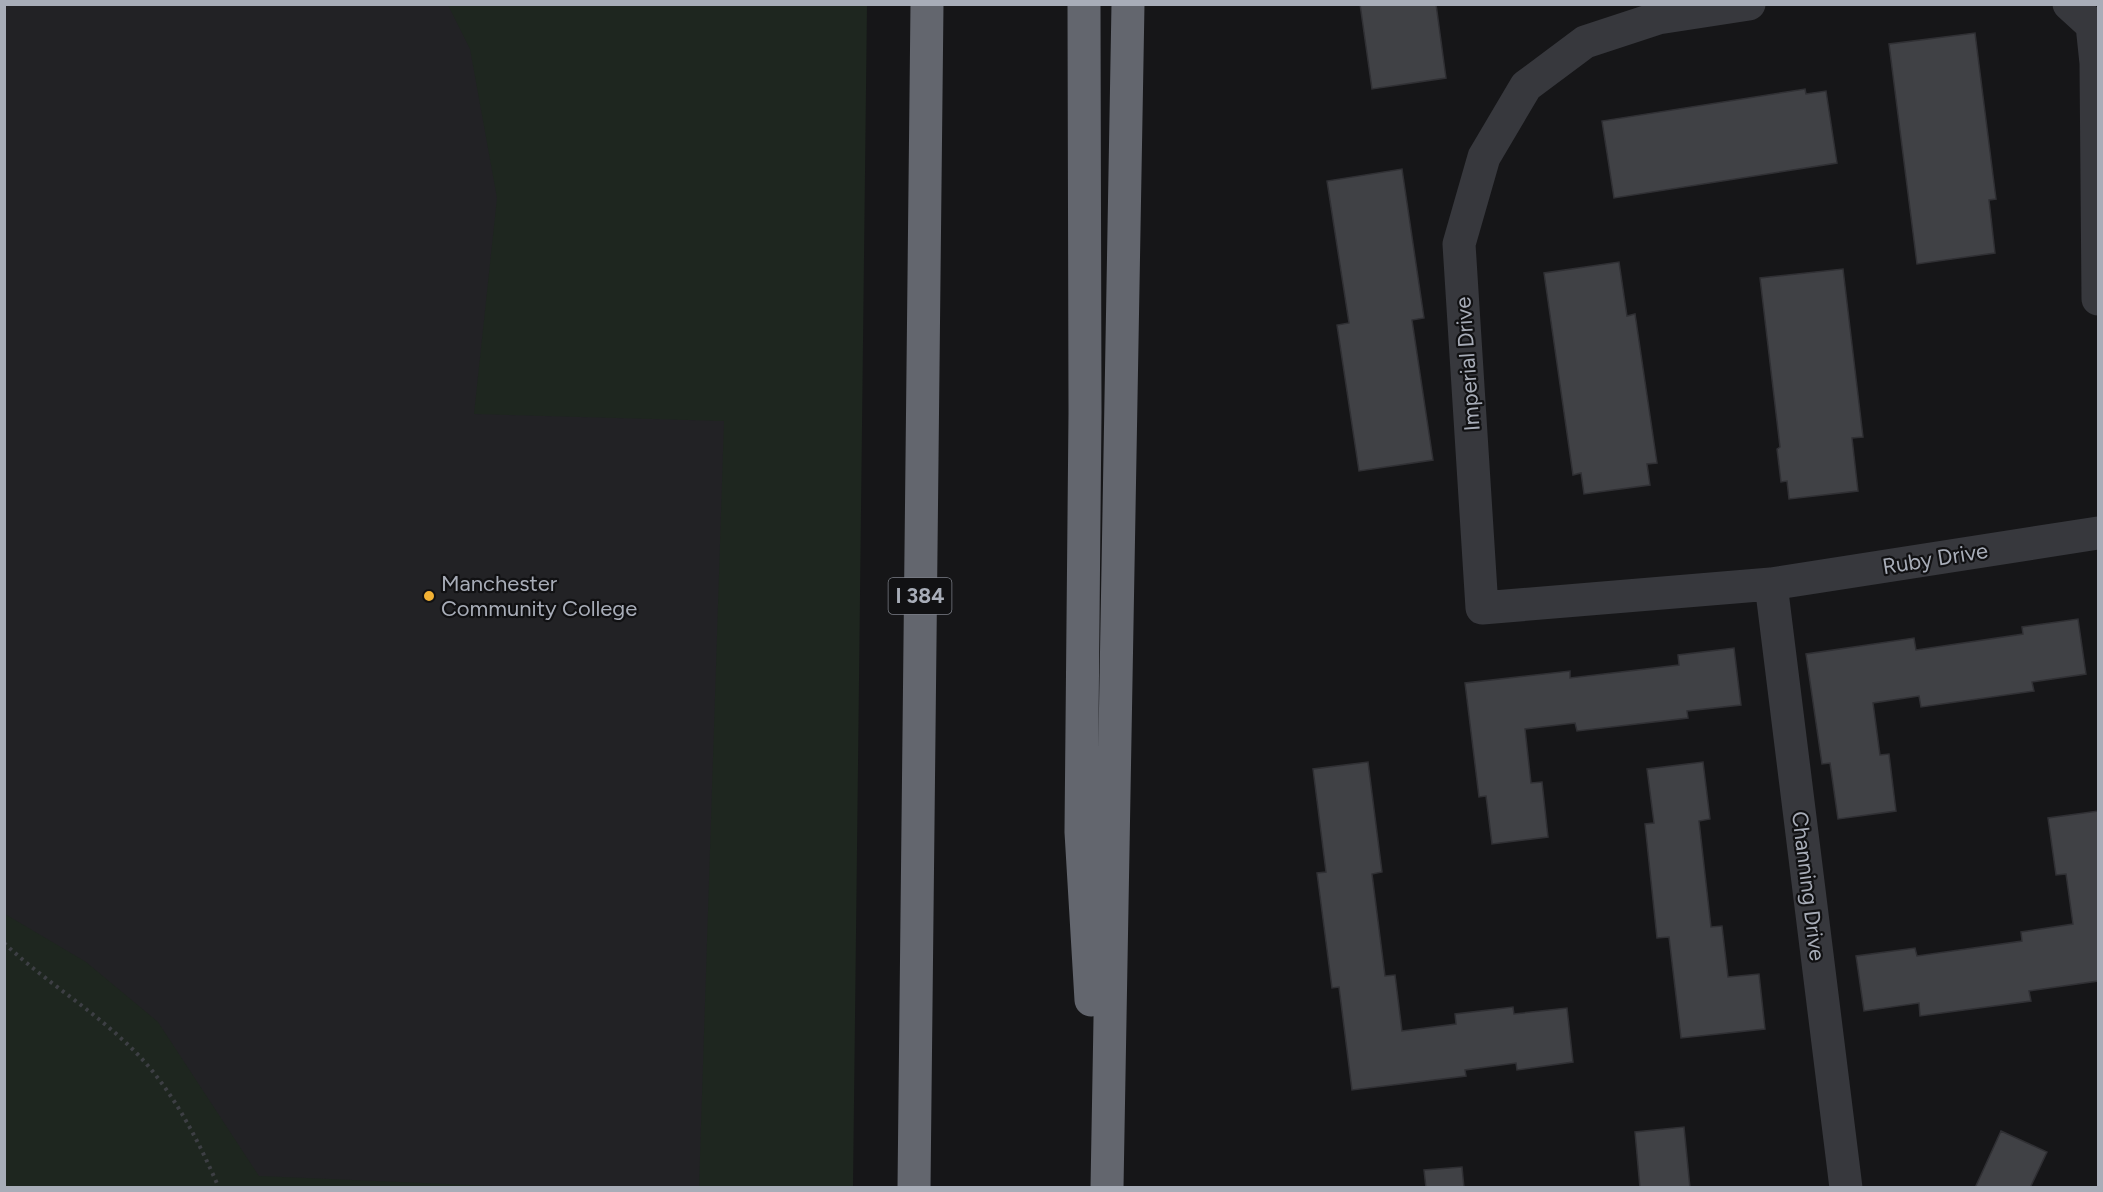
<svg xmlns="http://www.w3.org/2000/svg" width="2103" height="1192" viewBox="0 0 2103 1192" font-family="Figtree,sans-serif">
  <rect width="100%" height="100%" fill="#161618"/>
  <path fill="#222225" d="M5,5H861L846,1187L5,1188Z"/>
  <path fill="#1e261f" d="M448,5H867L853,1187H699L724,421L474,414L497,198L470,49Z
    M5,914L86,962L158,1022L259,1176L513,1187H5Z"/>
  <path fill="#404145" stroke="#303034" stroke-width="1.5" d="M1360,4H1436L1446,78L1372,89Z
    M1975,33L1996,199L1989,200L1995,253L1917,264L1889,44Z
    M1805,89L1806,94L1826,91L1837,163L1614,198L1602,121Z
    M1402,169L1424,318L1412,320L1433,460L1359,471L1337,325L1349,323L1327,181Z
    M1619,262L1627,316L1635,314L1657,463L1647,464L1650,485L1584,494L1581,473L1573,475L1544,273Z
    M1843,269L1863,437L1852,438L1858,491L1789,499L1787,481L1781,482L1777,449L1780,447L1760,278Z
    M2078,619L2086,674L2032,682L2034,691L1921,707L1919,696L1873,703L1880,755L1889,754L1896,811L1838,819L1830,763L1822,764L1806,654L1914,638L1916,650L2023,634L2022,627Z
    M1734,648L1741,705L1687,711L1688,718L1577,731L1575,723L1525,729L1531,783L1542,782L1548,837L1492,844L1486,796L1479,797L1465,683L1570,671V678L1679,665L1678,655Z
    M1368,762L1382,872L1372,874L1385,976L1395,975L1402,1031L1456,1024L1455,1014L1513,1007L1514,1014L1567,1008L1573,1062L1517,1070L1516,1063L1465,1070L1466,1076L1352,1090L1339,987L1332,988L1317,873L1326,872L1313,769Z
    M1703,762L1710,819L1699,821L1711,927L1722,926L1728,977L1759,974L1765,1029L1681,1038L1669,937L1657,938L1645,824L1654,823L1647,769Z
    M2098,811V981L2029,991L2031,1001L1920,1016L1919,1003L1864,1011L1856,956L1915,948L1917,956L2022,941L2021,932L2073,924L2066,874L2056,875L2048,818Z
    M1684,1127L1690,1188H1640L1635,1132Z
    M2001,1131L2047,1152L2030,1188H1975Z
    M1462,1167L1464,1188H1426L1424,1170Z"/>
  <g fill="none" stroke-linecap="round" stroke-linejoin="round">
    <path stroke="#3d3f44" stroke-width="4" stroke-dasharray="3 4.5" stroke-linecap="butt" d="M4,943C42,979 87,1006 125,1042C168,1081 196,1135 219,1188"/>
    <path stroke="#37383d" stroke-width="33" d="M1749,4L1658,18L1585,42L1526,86L1484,157L1459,244L1482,608L1771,584L2098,533
      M2069,4L2092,25L2098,24
      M2092,25L2096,63L2098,299
      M1771,584L1846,1188"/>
    <path stroke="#63666e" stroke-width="33" d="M1084,4L1085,413L1081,832L1091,1000
      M914,1188L927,4
      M1107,1188L1128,4"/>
  </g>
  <circle fill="#f2b134" stroke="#111113" stroke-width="2" cx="429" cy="596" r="6"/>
  <g text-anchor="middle" stroke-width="4.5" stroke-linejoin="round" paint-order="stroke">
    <rect fill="#111113" stroke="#7b7e86" stroke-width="1.5" x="888.5" y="578" width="63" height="36" rx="4.5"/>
    <g font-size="21" font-weight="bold" fill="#a8adb8">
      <text x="920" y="603">I 384</text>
    </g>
    <g font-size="22" fill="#a8adb8" stroke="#111113">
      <text transform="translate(1467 364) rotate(-94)" y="8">Imperial Drive</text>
      <text transform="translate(1935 558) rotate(-9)" y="8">Ruby Drive</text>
      <text transform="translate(1809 886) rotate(83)" y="8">Channing Drive</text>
    </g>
    <g font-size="22" fill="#a8adb8" stroke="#111113" text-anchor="start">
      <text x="441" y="591">Manchester<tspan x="441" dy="25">Community College</tspan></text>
    </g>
  </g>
  <rect width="2103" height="1192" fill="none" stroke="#a8adb8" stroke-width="12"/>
</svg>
